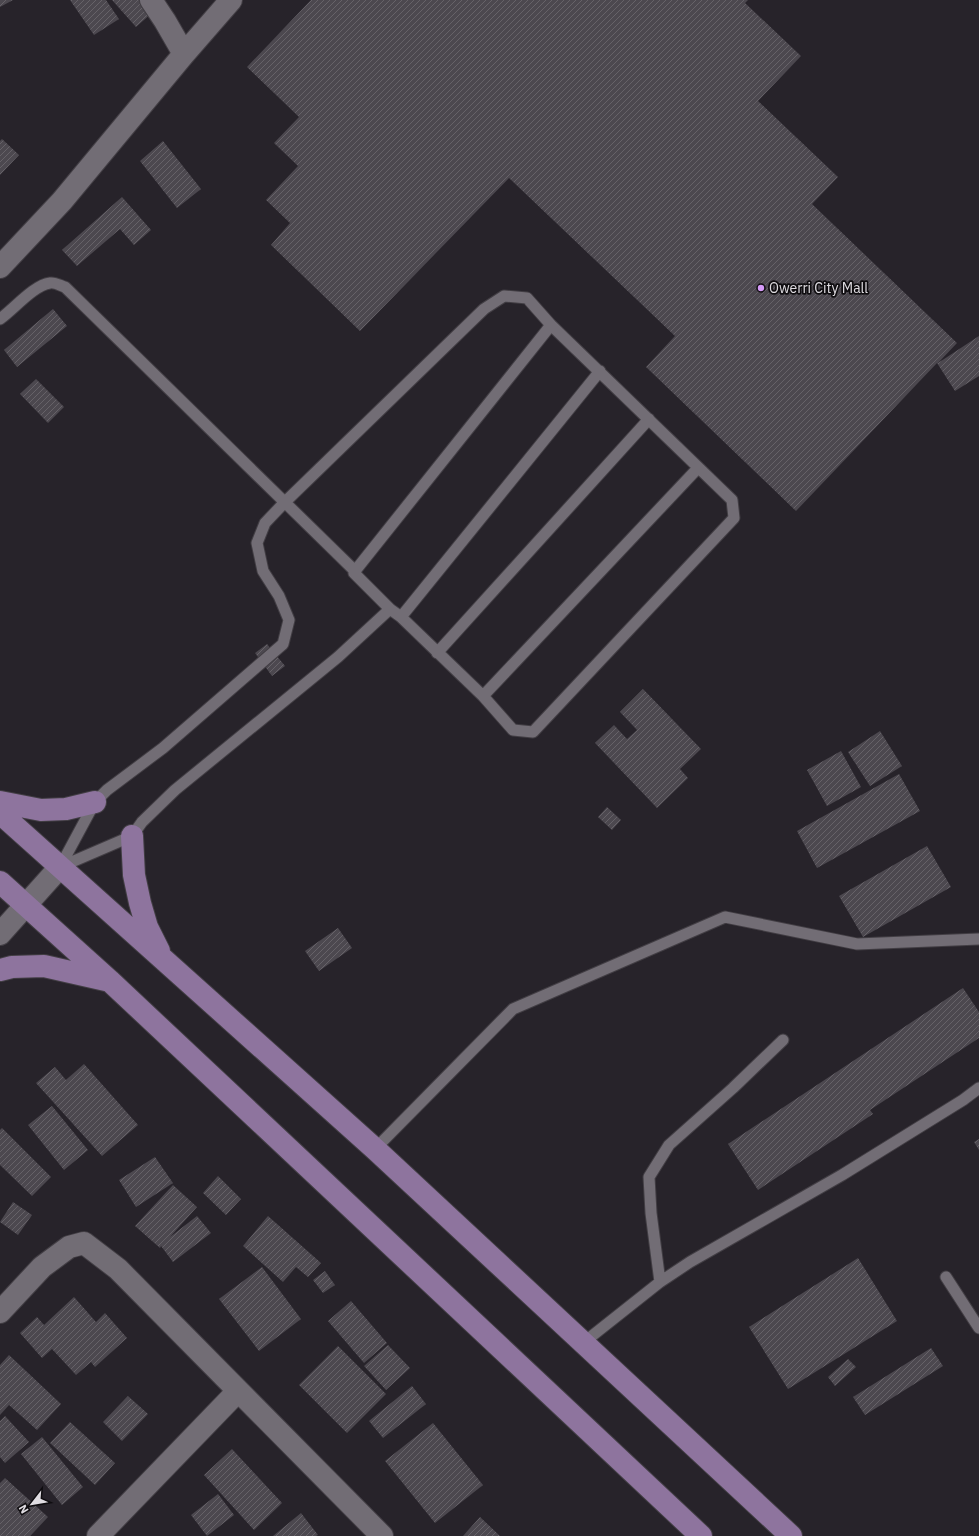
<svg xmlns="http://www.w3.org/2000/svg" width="979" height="1536" viewBox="0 0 979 1536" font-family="'IBM Plex Sans',sans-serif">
  <defs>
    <pattern id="building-hatch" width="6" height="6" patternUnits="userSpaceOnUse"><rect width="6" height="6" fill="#4c484f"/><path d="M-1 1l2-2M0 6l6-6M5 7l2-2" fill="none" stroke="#666268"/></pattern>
  </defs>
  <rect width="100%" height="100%" fill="#27232a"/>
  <path fill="url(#building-hatch)" d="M0,0H13L0,7Z
    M70,0H106L119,19L94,35Z
    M112,0H141L152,13L136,27Z
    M311,0H748L745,3L801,56L758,101L838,177L812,204L957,343L938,363L979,336V376L955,391L937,363L796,511L646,367L675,336L509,178L360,331L271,245L290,223L266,200L298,166L274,143L299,117L247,67Z
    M2,139L19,155L0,175V141Z
    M163,141L201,189L177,208L140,161Z
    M122,197L151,230L134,245L120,229L77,266L62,250Z
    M53,309L67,326L17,367L4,350Z
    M36,379L64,407L48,423L20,394Z
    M267,644L285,666L272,676L255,653Z
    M643,689L701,749L680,769L688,778L657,808L595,743L614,725L627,739L637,730L620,712Z
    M880,731L902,766L870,786L848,752Z
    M841,751L861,787L827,806L807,770Z
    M899,774L920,811L817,868L797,831Z
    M607,807L621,820L612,830L598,817Z
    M927,846L951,887L863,937L839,896Z
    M338,928L352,948L319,971L305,951Z
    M963,988L979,1012V1038L870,1110L873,1114L758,1190L728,1144Z
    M84,1064L138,1125L102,1156L36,1083L55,1067L66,1080Z
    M52,1106L88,1150L64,1170L28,1125Z
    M2,1128L51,1177L32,1196L0,1165V1130Z
    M979,1139V1150L974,1142Z
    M155,1157L173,1183L136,1207L119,1180Z
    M218,1176L241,1199L226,1215L203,1193Z
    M173,1185L197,1207L170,1237L197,1216L211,1233L173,1262L161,1246L160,1248L135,1226Z
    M13,1202L32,1215L18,1235L0,1222Z
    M268,1216L321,1263L308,1277L296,1267L283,1282L243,1246Z
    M858,1258L897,1321L788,1389L749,1327Z
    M262,1267L301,1319L259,1351L219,1299Z
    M325,1271L335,1285L323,1293L313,1280Z
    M74,1297L96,1322L105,1313L127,1338L95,1367L91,1362L76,1375L52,1349L42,1358L20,1333L37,1317L44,1325Z
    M351,1301L387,1343L364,1363L328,1321Z
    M388,1345L410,1368L386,1390L364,1366Z
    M338,1346L386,1394L347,1433L299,1385Z
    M931,1348L943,1366L865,1415L853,1397Z
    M9,1355L61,1404L37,1430L9,1405L0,1415V1365Z
    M848,1359L856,1367L835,1386L828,1377Z
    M412,1386L426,1404L383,1438L369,1421Z
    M128,1396L148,1414L122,1441L103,1422Z
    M5,1416L29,1442L5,1463L0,1457V1421Z
    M70,1422L115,1463L95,1485L50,1443Z
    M433,1423L483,1485L435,1523L385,1461Z
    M42,1437L83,1487L62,1505L21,1454Z
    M232,1449L282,1503L254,1530L204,1475Z
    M5,1478L48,1517L30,1536H0V1483Z
    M218,1494L234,1515L207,1536L191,1515Z
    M301,1513L318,1535L316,1536H273Z
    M480,1517L500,1536H463Z"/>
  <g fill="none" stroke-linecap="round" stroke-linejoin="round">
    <g stroke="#423e44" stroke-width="13">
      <path id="service" d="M0,319C14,309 34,285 50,283C55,282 61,286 65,287L355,571L354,573L390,609L401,617L483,696L513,730L533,732L734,518L732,500L551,325L527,298L504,296L484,309L284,503L265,523L257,543L263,571L279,596L289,620L283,644L163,748L107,790L95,802L60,867
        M355,571L551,325
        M401,617L600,371
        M437,653L649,419
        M483,696L698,468
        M60,867L132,836L142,822L175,790L338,657L390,609
        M375,1149L513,1009L725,917L857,944L979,939
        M946,1277L979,1328
        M660,1282L651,1213L649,1177L669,1145L733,1088L783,1040
        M583,1343L660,1282L690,1262L842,1175L963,1100L979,1088"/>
    </g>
    <g stroke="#423e44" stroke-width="24">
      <path id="minor" d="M151,0L165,21L184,54
        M0,267L62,201L184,54L231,0
        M0,934L60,867
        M0,1312L42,1267L69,1247L84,1243L118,1269L382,1536
        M98,1536L238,1391"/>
    </g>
    <g stroke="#423e44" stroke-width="24">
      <path id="primary" d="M0,802L41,810L66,809L95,802
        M0,813L375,1149L791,1536
        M132,836L134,875L140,903L147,927L159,951
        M0,882L111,982L701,1536
        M0,970L12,967L44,966L110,981"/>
    </g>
    <use href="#service" stroke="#726d75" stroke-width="11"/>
    <use href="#minor" stroke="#726d75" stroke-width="22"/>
    <use href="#primary" stroke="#8e749e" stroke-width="22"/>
  </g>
  <circle fill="#d69bf9" stroke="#0f0d10" stroke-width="1.5" cx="761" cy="288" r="4"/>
  <g text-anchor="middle" stroke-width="3.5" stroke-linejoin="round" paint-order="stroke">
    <g font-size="14" fill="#e0dde2" stroke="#0f0d10" text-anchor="start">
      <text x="769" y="293">Owerri City Mall</text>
    </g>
  </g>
  <g transform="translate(32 1504) rotate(239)" stroke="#0f0d10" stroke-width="3" paint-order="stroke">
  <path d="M0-3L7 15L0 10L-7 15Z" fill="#e0dde2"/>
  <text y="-6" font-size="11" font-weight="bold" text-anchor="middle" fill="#e0dde2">N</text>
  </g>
</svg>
